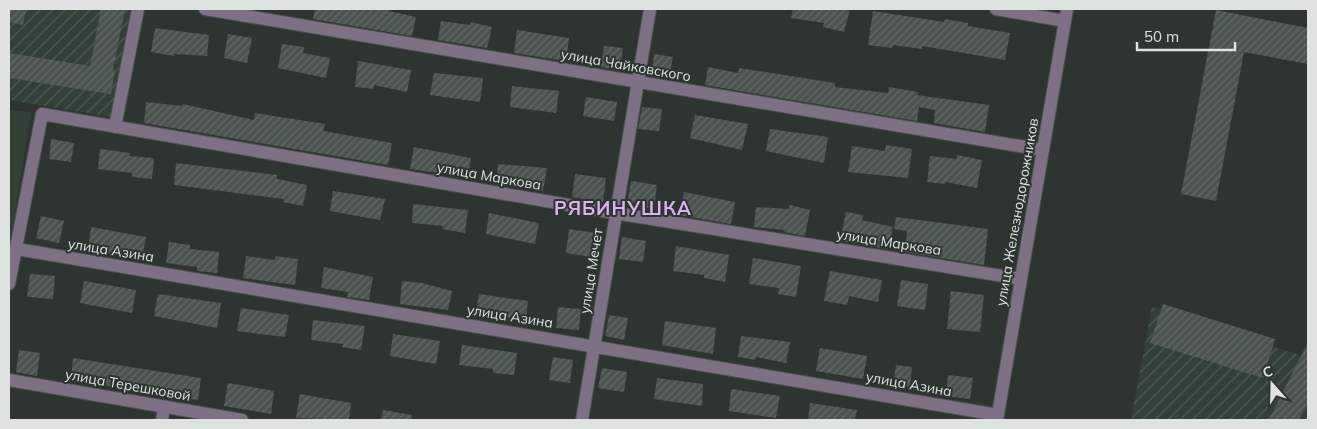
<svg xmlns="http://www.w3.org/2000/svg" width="1317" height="429" viewBox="0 0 1317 429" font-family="Mulish,sans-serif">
  <defs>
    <pattern id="industrial-furrows" width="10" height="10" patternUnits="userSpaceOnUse" patternTransform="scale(1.25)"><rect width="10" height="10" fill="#334038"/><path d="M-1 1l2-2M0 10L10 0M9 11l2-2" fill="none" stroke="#505b54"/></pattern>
    <pattern id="building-hatch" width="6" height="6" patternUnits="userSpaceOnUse" patternTransform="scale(1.25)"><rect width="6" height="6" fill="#4b534e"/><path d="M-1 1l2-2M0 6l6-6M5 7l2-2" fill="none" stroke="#646b67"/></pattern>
  </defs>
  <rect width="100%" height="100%" fill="#2e3531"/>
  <path fill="#334038" d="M9,110L31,112L9,250Z"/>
  <path fill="url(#industrial-furrows)" d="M9,9H131L111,117L9,100Z
    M1152,307L1308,358V420H1131Z"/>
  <path fill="url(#building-hatch)" d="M9,9H26L23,25L9,22Z
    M101,9H125L113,69H115L111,94L9,78V53L90,66Z
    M315,9H389V11L416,17L412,36L313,19Z
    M793,9H850L844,32L823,27L824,23L791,18Z
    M1216,10L1308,28V64L1244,52L1216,201L1181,194Z
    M873,11L944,22L945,19L968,23V26L1010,33L1005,60L922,46V49L893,45L892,48L868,45Z
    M441,21L470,25L471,22L492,27L487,48L438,40Z
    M155,28L209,35L207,56L174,54V56L151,52Z
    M517,30L569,38L566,61L514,53Z
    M228,34L252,38L247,63L224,58Z
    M282,44L304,47L303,53L330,58L326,78L278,68Z
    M604,46L623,48L620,71L601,67Z
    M654,54L673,57L669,79L651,76Z
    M358,61L411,70L407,92L374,85V89L355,87Z
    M708,67L738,73L739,68L835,83V87L888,93L889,87L918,92L917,95L989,105L985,132L934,123L935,110L919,107L917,121L705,85Z
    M434,73L483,78L480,102L430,95Z
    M512,86L559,91L556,113L510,107Z
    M586,97L617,102L614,121L583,116Z
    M146,102L182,106L183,104L254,120L255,113L325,124L323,131L392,143L388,165L144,123Z
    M642,107L662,109L659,131L638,129Z
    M695,115L748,124L742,150L690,138Z
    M770,129L828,137L824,163L766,151Z
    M51,139L74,143L71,162L49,159Z
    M886,145L912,149L908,178L848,172L852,146L885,151Z
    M414,147L471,158L468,177L410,169Z
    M100,149L130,153L129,156L154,158L152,179L132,177V173L98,169Z
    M957,155L982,160L977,188L946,182L945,184L927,182L930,156L956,159Z
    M176,163L277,175V179L307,185L303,206L283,202L284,199L174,185Z
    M498,164L547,168L543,191L496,184Z
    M575,174L606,178L603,202L572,197Z
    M631,181L657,185L654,209L627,205Z
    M333,191L385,199L380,220L330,211Z
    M684,192L735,202L731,224L679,215Z
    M413,204L468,210L465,233L442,229L443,226L412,223Z
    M790,205L810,210L805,236L784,232L785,230L754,227L756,207L789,209Z
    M846,212L863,215L862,220L893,227L888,249L840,241Z
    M489,213L539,223L535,244L486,234Z
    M41,216L64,221L59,243L36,238Z
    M896,217L988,229L984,265L905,252L907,231L894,229Z
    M91,227L146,237L142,258L88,251Z
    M569,229L595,233L591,257L566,253Z
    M622,237L646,241L643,262L619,259Z
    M169,242L190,245V249L219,252L217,273L197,271V267L166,263Z
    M676,246L729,255L725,282L704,278V275L673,271Z
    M246,256L275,260L276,256L298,259L295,285L243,278Z
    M753,258L801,266L796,297L778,294L779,288L749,284Z
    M324,267L373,277L369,300L347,297L348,292L321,288Z
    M830,271L882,280L878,302L849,296L847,305L824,301Z
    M30,274L55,276L53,299L27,297Z
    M901,280L928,284L925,310L897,306Z
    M84,281L136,290L132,313L80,303Z
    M402,281L422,283L452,291L448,310L400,304Z
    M951,291L984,295L980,332L947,329Z
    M158,294L221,303L217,328L154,316Z
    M479,294L528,301L526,320L476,314Z
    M1163,304L1275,339L1263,378L1150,343Z
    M558,307L581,309L579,330L556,328Z
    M241,308L289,315L285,337L237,331Z
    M609,315L628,318L624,340L605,336Z
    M313,320L365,326L361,350L342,347L343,344L311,340Z
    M665,321L716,328L713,354L662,345Z
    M393,334L440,341L436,364L390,356Z
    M741,336L790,342L786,363L756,357L755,360L738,357Z
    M1308,342V401L1299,420H1269Z
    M462,345L517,353L514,375L493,373V369L459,365Z
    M820,348L867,356L863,379L816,371Z
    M19,350L40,353L37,376L16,372Z
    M553,357L573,360L570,383L549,380Z
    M73,358L201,378L198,400L177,397L178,395L71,381Z
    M896,365L912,367L910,387L893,385Z
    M602,368L627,372L624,392L598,388Z
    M948,375L973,378L970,399L946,396Z
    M657,378L703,384L702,406L654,399Z
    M228,383L274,391L271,414L224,406Z
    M731,389L780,396L776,418L729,411Z
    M300,394L351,403L349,420L296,418Z
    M810,403L857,410L855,420H808Z
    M383,410L412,415L411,420H381Z"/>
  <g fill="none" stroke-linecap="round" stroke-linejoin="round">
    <g stroke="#4a514d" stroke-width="14">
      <path id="minor" d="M205,9L1043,150
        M996,9L1065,21
        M115,127L138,9
        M17,249L998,415
        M9,284L42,114L615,213L1021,279
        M9,380L242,420
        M162,420L164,407
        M582,420L650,9
        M997,420L1067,9"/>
    </g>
    <use href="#minor" stroke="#7e7185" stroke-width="12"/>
  </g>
  <g text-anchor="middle" stroke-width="4" stroke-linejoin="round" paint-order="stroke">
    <g font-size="14" fill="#dee2e0" stroke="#2e3531">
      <text transform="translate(626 65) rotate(10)" y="5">улица Чайковского</text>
      <text transform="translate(489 176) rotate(10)" y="5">улица Маркова</text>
      <text transform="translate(1017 212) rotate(-80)" y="5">улица Железнодорожников</text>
      <text transform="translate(889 242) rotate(9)" y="5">улица Маркова</text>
      <text transform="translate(111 250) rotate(9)" y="5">улица Азина</text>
      <text transform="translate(591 271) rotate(-81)" y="5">улица Мечет</text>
      <text transform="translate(510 316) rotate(9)" y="5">улица Азина</text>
      <text transform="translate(909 384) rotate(10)" y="5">улица Азина</text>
      <text transform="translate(128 385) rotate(10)" y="5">улица Терешковой</text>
    </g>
    <g font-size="19" font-weight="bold" letter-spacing="1" fill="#dbb1f2" stroke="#2e3531">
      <text x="623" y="215">РЯБИНУШКА</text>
    </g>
  </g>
  <rect width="1317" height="429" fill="none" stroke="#dee2e0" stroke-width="20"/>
  <g transform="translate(1272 384) rotate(340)" stroke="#2e3531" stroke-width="4" paint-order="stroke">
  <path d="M0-4L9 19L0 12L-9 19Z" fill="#dee2e0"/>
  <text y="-8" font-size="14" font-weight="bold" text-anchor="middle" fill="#dee2e0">С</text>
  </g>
  <path d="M1137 42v8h98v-8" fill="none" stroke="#dee2e0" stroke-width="2.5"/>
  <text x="1144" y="42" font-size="15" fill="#dee2e0" stroke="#2e3531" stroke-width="4" paint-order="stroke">50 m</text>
</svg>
